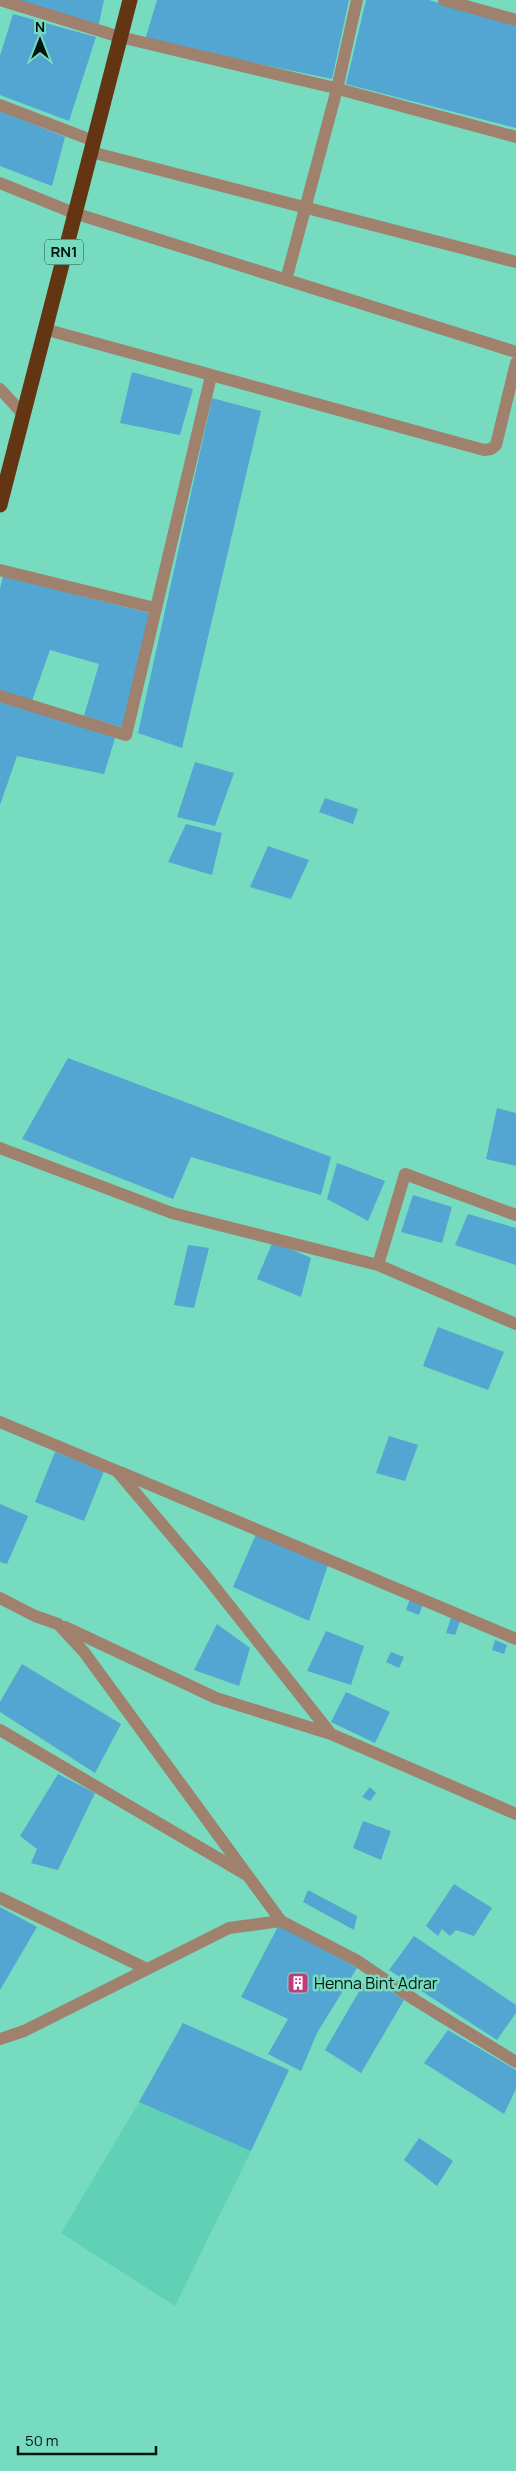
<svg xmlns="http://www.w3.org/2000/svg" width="516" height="2471" viewBox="0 0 516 2471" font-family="Manrope,sans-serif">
  <rect width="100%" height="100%" fill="#77dbc0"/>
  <path fill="#60d1b4" d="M139,2102L251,2151L175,2306L61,2233Z"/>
  <path fill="#52a6d1" d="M14,0H104L98,28Z
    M157,0H349L332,79L145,40Z
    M366,0H429L516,25V128L346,84Z
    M13,14L96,37L69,121L0,95V56Z
    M0,111L65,137L52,186L0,166Z
    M132,372L193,389L180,435L120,423Z
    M212,398L261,411L182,748L138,733Z
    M3,576L149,613L125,728L84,716L99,664L50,650L32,701L0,691V589Z
    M0,702L116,735L104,774L17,756L0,805Z
    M195,762L234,773L215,826L177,817Z
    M325,798L358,809L353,824L319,812Z
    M186,824L222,833L212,875L168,862Z
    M268,846L309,860L291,899L250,887Z
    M68,1058L331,1157L321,1195L191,1157L173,1199L22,1139Z
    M497,1108L516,1113V1166L486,1159Z
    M337,1163L385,1181L368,1221L327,1199Z
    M413,1195L452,1207L442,1243L401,1232Z
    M468,1214L516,1228V1265L455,1245Z
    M273,1241L311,1258L301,1297L257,1279Z
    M188,1245L209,1248L194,1308L174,1305Z
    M438,1327L504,1352L488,1390L423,1366Z
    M389,1436L418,1445L405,1481L376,1473Z
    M55,1452L104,1471L84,1521L35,1502Z
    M0,1504L28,1516L7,1564L0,1562Z
    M257,1532L329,1562L309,1621L233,1587Z
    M410,1599L423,1604L419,1615L406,1610Z
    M451,1618L460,1621L455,1635L446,1633Z
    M217,1624L250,1648L239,1686L194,1670Z
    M326,1631L364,1646L351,1685L307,1671Z
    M495,1640L507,1645L504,1654L492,1650Z
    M391,1652L404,1657L399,1668L386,1662Z
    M22,1664L121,1724L95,1773L0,1712V1702Z
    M346,1692L390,1712L375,1743L331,1722Z
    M58,1774L95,1793L58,1870L31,1863L37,1849L20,1836Z
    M370,1787L376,1793L370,1801L362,1797Z
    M363,1821L391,1831L381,1860L353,1848Z
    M454,1884L492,1908L474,1936L456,1930L450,1936L442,1929L438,1936L426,1926Z
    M308,1890L357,1916L354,1930L303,1902Z
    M0,1907L37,1927L0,1990Z
    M281,1921L357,1968L317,2033L301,2071L268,2054L288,2019L241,1997Z
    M414,1936L516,2005V2013L497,2040L389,1970Z
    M368,1976L404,2000L361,2073L325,2050Z
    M183,2023L289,2070L251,2151L139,2102Z
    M448,2030L516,2070V2089L504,2114L424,2063Z
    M419,2138L453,2161L437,2186L404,2160Z"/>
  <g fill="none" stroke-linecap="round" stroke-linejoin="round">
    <path stroke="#9f816e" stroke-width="12" d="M0,0L120,37L331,87L516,137
      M444,0L516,20
      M0,105L94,141
      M91,152L516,262
      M0,183L74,213L516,352
      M286,280L337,89L357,0
      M44,329L484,450L491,449L496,445L516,363
      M0,389L23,414
      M0,570L155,608
      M0,696L126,735L211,376
      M0,1148L172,1213L378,1265L516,1324
      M378,1265L405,1174L516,1215
      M0,1422L117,1471L206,1576L331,1734L516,1814
      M120,1472L516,1639
      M0,1598L35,1616L58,1624L84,1652L281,1921L356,1960L415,2000L516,2062
      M65,1627L216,1698L331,1734
      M0,1730L245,1874
      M0,1898L147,1969
      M0,2039L24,2031L229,1928L281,1921"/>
    <path stroke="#643512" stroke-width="15" d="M0,505L130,0"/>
  </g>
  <defs>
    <g id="building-square" transform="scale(1.125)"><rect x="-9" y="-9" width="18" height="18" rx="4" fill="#c13c7f" stroke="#77dbc0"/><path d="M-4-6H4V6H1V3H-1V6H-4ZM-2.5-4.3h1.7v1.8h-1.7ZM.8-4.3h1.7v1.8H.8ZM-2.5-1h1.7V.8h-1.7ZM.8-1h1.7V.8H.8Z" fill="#fff"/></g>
  </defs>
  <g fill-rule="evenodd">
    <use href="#building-square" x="298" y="1983"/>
  </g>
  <g text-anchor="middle" stroke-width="5" stroke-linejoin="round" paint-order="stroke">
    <rect fill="#77dbc0" stroke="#255145" stroke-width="1" x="45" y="239.5" width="38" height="25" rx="4"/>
    <g font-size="15" font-weight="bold" fill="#021610">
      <text x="64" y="257">RN1</text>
    </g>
    <g font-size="16" fill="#021610" stroke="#77dbc0" text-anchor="start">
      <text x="314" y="1989">Henna Bint Adrar</text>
    </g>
  </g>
  <g transform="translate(40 40)" stroke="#77dbc0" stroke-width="4" paint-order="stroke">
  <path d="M0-4L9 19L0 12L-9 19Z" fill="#021610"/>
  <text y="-8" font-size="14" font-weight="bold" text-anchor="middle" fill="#021610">N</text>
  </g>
  <path d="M18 2446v8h138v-8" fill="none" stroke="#021610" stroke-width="2.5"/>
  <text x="25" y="2446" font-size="15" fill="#021610" stroke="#77dbc0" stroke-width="4" paint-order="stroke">50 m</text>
</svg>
